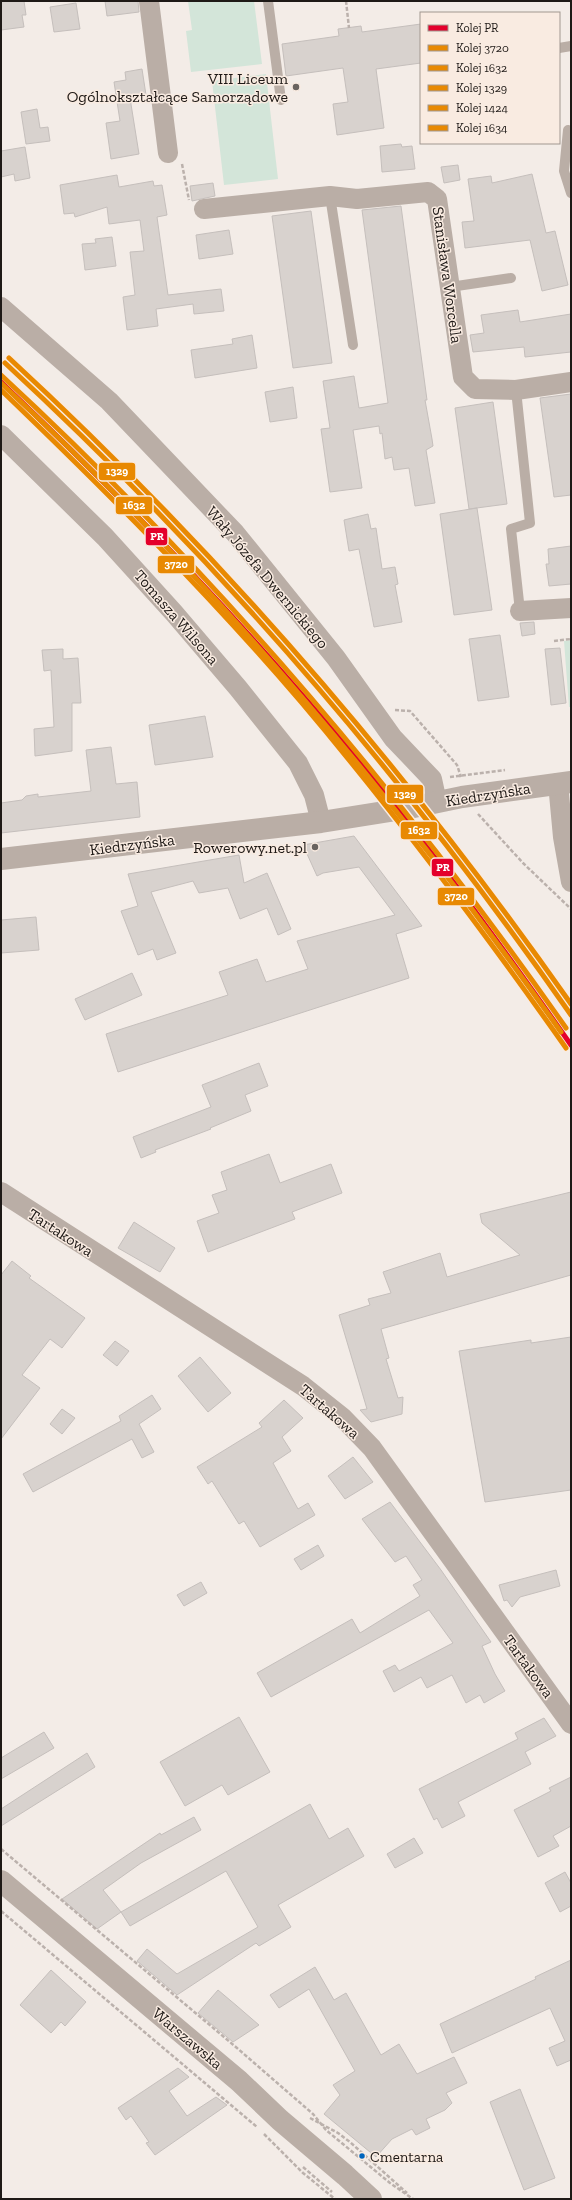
<svg xmlns="http://www.w3.org/2000/svg" width="572" height="2200" viewBox="0 0 572 2200" font-family="'Zilla Slab',serif">
  <rect width="100%" height="100%" fill="#f3ece7"/>
  <path fill="#d3e5d9" d="M188,1H254L262,64L191,72L186,31L192,30Z
    M266,74L278,179L224,185L212,81Z
    M571,640V707H569L564,641Z"/>
  <path fill="#d8d2ce" stroke="#c5bfbc" d="M1,1H24L26,15H22L24,27L1,30Z
    M105,1H138L139,12L107,16Z
    M76,3L80,29L54,32L50,7Z
    M421,24V63L376,69L384,128L337,135L333,104L348,102L343,68L286,76L282,44L339,36L338,29L361,26L362,32Z
    M142,69L146,95L130,98L139,154L111,159L106,123L120,121L114,82L126,80L125,72Z
    M37,109L40,128L48,127L50,141L26,144L21,112Z
    M401,144L402,147L412,146L415,169L382,172L380,146Z
    M25,147L30,178L15,181L14,174L1,177V151Z
    M458,165L460,180L444,183L441,167Z
    M532,174L546,233L555,231L568,285L542,291L530,240L465,248L462,222L474,221L468,179L491,176L492,183Z
    M117,175L119,187L153,181L154,186L162,185L167,215L157,217L168,295L221,289L224,311L194,314L193,304L156,309L158,326L127,330L123,297L135,295L130,252L144,251L140,220L109,224L107,207L75,217L74,213L64,214L60,185Z
    M213,183L215,196L192,201L190,186Z
    M401,206L427,400H425L432,439L433,446L426,450L435,503L415,506L409,468L394,470L392,457L385,459L382,433L380,434L379,426L353,430L362,488L330,492L321,429L330,428L323,381L354,376L359,408L388,403L362,210Z
    M311,211L332,363L293,368L272,216Z
    M229,230L233,254L199,259L196,235Z
    M112,237L116,266L85,270L82,244L96,243L95,239Z
    M518,310L520,322L571,314V352L525,357L524,347L473,352L470,335L484,333L481,315Z
    M252,335L257,368L195,378L191,350L233,344L232,339Z
    M293,387L297,418L270,422L265,392Z
    M571,394V495L554,497L540,398Z
    M493,402L507,504L469,509L455,408Z
    M477,508L492,610L454,615L440,514Z
    M368,514L371,529L376,528L382,569L395,567L398,584L395,585L402,622L374,627L359,549L349,551L344,520Z
    M571,546V584L549,586L546,564H549L548,549Z
    M534,622L535,634L522,636L520,623Z
    M500,635L509,697L478,701L469,639Z
    M560,648L566,703L551,705L545,649Z
    M63,649V659L78,658L81,703H72V751L35,756L34,729L54,727L51,670L44,671L42,650Z
    M205,716L213,757L155,765L149,725Z
    M111,747L116,784L137,782L140,817L1,833V803L22,800L26,796L38,794V797L91,791L86,750Z
    M354,836L422,926L396,934L409,978L118,1072L106,1034L228,995L219,972L257,959L266,982L308,969L297,941L395,915L359,867L323,873L317,876L303,845Z
    M239,855L244,883L267,873L291,929L278,935L267,908L240,919L228,888L199,893L193,881L151,892L176,953L157,960L153,949L138,955L121,911L138,906L128,874Z
    M36,917L39,950L1,953V920Z
    M132,973L142,995L85,1020L75,999Z
    M259,1063L268,1086L245,1095L251,1111L210,1128L211,1129L155,1150L156,1152L141,1158L133,1137L211,1107L202,1085Z
    M269,1154L280,1183L331,1164L342,1193L292,1212L295,1219L208,1252L197,1221L219,1213L212,1195L227,1190L221,1172Z
    M571,1192V1275L381,1329L389,1358L386,1359L398,1398L403,1397L402,1414L371,1422L360,1410L367,1409L339,1315L370,1305L368,1299L391,1293L383,1272L440,1253L447,1277L520,1255L482,1223L480,1214Z
    M134,1222L175,1248L160,1272L118,1248Z
    M12,1261L31,1276L29,1278L85,1318L62,1348L50,1339L22,1375L40,1388L1,1439V1275Z
    M571,1337V1490L485,1502L459,1351L531,1340V1343Z
    M115,1341L129,1351L117,1366L103,1355Z
    M200,1357L231,1393L208,1412L178,1376Z
    M152,1395L161,1409L139,1424L154,1452L142,1458L132,1439L33,1492L23,1474L121,1421L119,1416Z
    M284,1400L303,1418L282,1437L291,1451L273,1463L298,1509L308,1503L315,1515L260,1547L244,1521L239,1524L212,1481L208,1484L197,1467L262,1427L259,1423Z
    M62,1409L75,1418L62,1434L50,1424Z
    M353,1457L373,1482L345,1499L328,1476Z
    M390,1502L441,1570L491,1642L482,1646L495,1674L505,1691L484,1703L480,1695L466,1703L452,1675L427,1688L421,1677L394,1692L383,1671L395,1665L399,1671L453,1643L429,1610L271,1697L257,1673L352,1619L360,1633L420,1596L413,1585L422,1580L406,1556L395,1562L362,1519Z
    M318,1545L324,1556L301,1570L294,1559Z
    M556,1570L560,1586L520,1597L512,1607L507,1600L504,1601L499,1585Z
    M201,1582L207,1593L184,1606L177,1595Z
    M239,1717L270,1772L228,1795L222,1785L185,1806L160,1762Z
    M544,1718L556,1736L525,1752L531,1764L458,1802L465,1816L442,1828L437,1818L434,1820L419,1789L518,1739L515,1733Z
    M44,1732L54,1748L1,1779V1758Z
    M87,1753L95,1767L1,1826V1809Z
    M571,1777V1826L553,1836L559,1846L538,1857L514,1810L551,1791L549,1788Z
    M310,1804L329,1839L348,1828L364,1856L278,1905L291,1927L259,1946L256,1943L177,1995L137,1961L147,1949L177,1974L258,1927L226,1871L130,1926L121,1912Z
    M194,1817L201,1830L141,1863L103,1890L121,1912L97,1929L62,1899L160,1833L161,1835Z
    M414,1838L423,1853L395,1868L387,1854Z
    M565,1872L571,1883V1906L560,1912L545,1883Z
    M571,1960V2060L557,2066L549,2048L565,2041L550,2008L452,2053L440,2024L536,1979L535,1977Z
    M315,1967L334,2000L346,1993L381,2055L399,2044L417,2074L454,2057L467,2083L446,2093L452,2103L445,2110L426,2119L430,2128L416,2135L412,2129L392,2139L376,2157L324,2114L340,2095L333,2085L355,2071L309,1989L279,2008L270,1995Z
    M51,1970L86,2002L65,2026L61,2022L51,2033L20,2005Z
    M218,1990L237,2006L259,2025L233,2042L198,2013Z
    M178,2068L189,2077L169,2091L187,2116L216,2097L227,2105L155,2155L146,2143L149,2142L131,2116L126,2120L118,2108Z
    M520,2089L555,2178L524,2190L490,2102Z"/>
  <g fill="none" stroke-linecap="round" stroke-linejoin="round">
    <path stroke="#bbb1ac" stroke-width="2.5" stroke-dasharray="4 2" stroke-linecap="butt" d="M346,1L349,28
      M182,164L189,200
      M554,641L571,639
      M395,710L410,711L457,765L461,777
      M450,777L505,770
      M478,814L523,863L571,909
      M1,1849L237,2048L313,2114L326,2130L390,2183L413,2199
      M1,1911L257,2127
      M310,2118L338,2133L350,2142L407,2193
      M264,2134L303,2173L335,2199
      M303,2167L332,2192"/>
    <path stroke="#baaea6" stroke-width="10" d="M268,1L281,100
      M559,48L571,46
      M568,130L564,171L571,193
      M330,196L353,345
      M450,287L511,278
      M516,390L530,523L511,529L520,611"/>
    <path stroke="#baaea6" stroke-width="20" d="M149,1L168,153
      M204,209L330,196L357,199L428,192L437,199L463,377L475,389L516,390L571,382
      M1,307L109,401L235,533L336,658L393,738L432,779L437,802
      M1,435L105,537L174,613L238,688L298,763L314,795L321,822
      M520,611L571,608
      M558,783L563,837L571,882
      M1,1192L303,1386L342,1417L372,1448L571,1724"/>
    <path stroke="#baaea6" stroke-width="22" d="M1,859L321,822L409,808L462,797L571,782
      M1,1881L239,2081L280,2120L345,2175L371,2199"/>
    <g stroke="#f9ebe1" stroke-width="8">
      <path id="rail-1" d="M1,382C106,482 208,586 303,696C400,806 487,925 571,1045"/>
    </g>
    <g stroke="#f9ebe1" stroke-width="8">
      <path id="rail-2" d="M1,390C105,490 207,592 301,702C395,813 482,929 566,1048"/>
    </g>
    <g stroke="#f9ebe1" stroke-width="8">
      <path id="rail-3" d="M1,375C213,571 401,792 566,1028"/>
    </g>
    <g stroke="#f9ebe1" stroke-width="8">
      <path id="rail-4" d="M5,363C216,558 406,778 571,1015"/>
    </g>
    <g stroke="#f9ebe1" stroke-width="8">
      <path id="rail-5" d="M1,383C211,578 397,798 561,1032"/>
    </g>
    <g stroke="#f9ebe1" stroke-width="8">
      <path id="rail-6" d="M9,358C219,552 407,770 571,1004"/>
    </g>
    <use href="#rail-1" stroke="#e4002b" stroke-width="5"/>
    <use href="#rail-2" stroke="#e88902" stroke-width="5"/>
    <use href="#rail-3" stroke="#e88902" stroke-width="5"/>
    <use href="#rail-4" stroke="#e88902" stroke-width="5"/>
    <use href="#rail-5" stroke="#e88902" stroke-width="5"/>
    <use href="#rail-6" stroke="#e88902" stroke-width="5"/>
  </g>
  <g fill="#69635f" stroke="#f9ebe1" stroke-width="1.5">
    <circle cx="296" cy="87" r="4"/>
    <circle cx="315" cy="847" r="4"/>
  </g>
  <circle fill="#0065bd" stroke="#f9ebe1" stroke-width="1.5" cx="362" cy="2156" r="3.5"/>
  <g text-anchor="middle" stroke-width="3" stroke-linejoin="round" paint-order="stroke">
    <g font-size="15" fill="#1e1916" stroke="#f9ebe1" text-anchor="start">
      <text x="370" y="2162">Cmentarna</text>
    </g>
    <g font-size="16" fill="#1e1916" stroke="#f9ebe1" text-anchor="end">
      <text x="288" y="84">VIII Liceum<tspan x="288" dy="18">Ogólnokształcące Samorządowe</tspan></text>
      <text x="307" y="853">Rowerowy.net.pl</text>
    </g>
    <g font-size="16" fill="#1e1916" stroke="#f9ebe1">
      <text transform="translate(448 275) rotate(82)" y="6">Stanisława Worcella</text>
      <text transform="translate(268 577) rotate(50)" y="6">Wały Józefa Dwernickiego</text>
      <text transform="translate(177 617) rotate(49)" y="6">Tomasza Wilsona</text>
      <text transform="translate(488 794) rotate(-9)" y="6">Kiedrzyńska</text>
      <text transform="translate(132 844) rotate(-7)" y="6">Kiedrzyńska</text>
      <text transform="translate(61 1232) rotate(33)" y="6">Tartakowa</text>
      <text transform="translate(330 1411) rotate(41)" y="6">Tartakowa</text>
      <text transform="translate(529 1666) rotate(54)" y="6">Tartakowa</text>
      <text transform="translate(188 2038) rotate(40)" y="6">Warszawska</text>
    </g>
  </g>
  <g stroke="#f9ebe1" stroke-width="1.5">
    <rect x="98" y="462" width="38" height="19" rx="4" fill="#e88902"/>
    <rect x="115" y="496" width="38" height="19" rx="4" fill="#e88902"/>
    <rect x="145" y="527" width="23" height="19" rx="4" fill="#e4002b"/>
    <rect x="157" y="555" width="38" height="19" rx="4" fill="#e88902"/>
    <rect x="386" y="784" width="38" height="20" rx="4" fill="#e88902"/>
    <rect x="400" y="821" width="38" height="19" rx="4" fill="#e88902"/>
    <rect x="431" y="858" width="23" height="19" rx="4" fill="#e4002b"/>
    <rect x="437" y="887" width="38" height="19" rx="4" fill="#e88902"/>
  </g>
  <g font-size="11" text-anchor="middle" font-weight="bold" fill="#fff">
    <text x="117" y="475">1329</text>
    <text x="134" y="509">1632</text>
    <text x="157" y="540">PR</text>
    <text x="176" y="568">3720</text>
    <text x="405" y="798">1329</text>
    <text x="419" y="834">1632</text>
    <text x="443" y="871">PR</text>
    <text x="456" y="900">3720</text>
  </g>
  <rect width="572" height="2200" fill="none" stroke="#1e1916" stroke-width="4"/>
  <rect x="420" y="12" width="140" height="132" fill="#f9ebe1" stroke="#a19790"/>
  <rect x="428" y="25" width="20" height="6" fill="#e4002b" stroke="#a19790"/>
  <text x="456" y="32" font-size="12" fill="#1e1916">Kolej PR</text>
  <rect x="428" y="45" width="20" height="6" fill="#e88902" stroke="#a19790"/>
  <text x="456" y="52" font-size="12" fill="#1e1916">Kolej 3720</text>
  <rect x="428" y="65" width="20" height="6" fill="#e88902" stroke="#a19790"/>
  <text x="456" y="72" font-size="12" fill="#1e1916">Kolej 1632</text>
  <rect x="428" y="85" width="20" height="6" fill="#e88902" stroke="#a19790"/>
  <text x="456" y="92" font-size="12" fill="#1e1916">Kolej 1329</text>
  <rect x="428" y="105" width="20" height="6" fill="#e88902" stroke="#a19790"/>
  <text x="456" y="112" font-size="12" fill="#1e1916">Kolej 1424</text>
  <rect x="428" y="125" width="20" height="6" fill="#e88902" stroke="#a19790"/>
  <text x="456" y="132" font-size="12" fill="#1e1916">Kolej 1634</text>
</svg>
